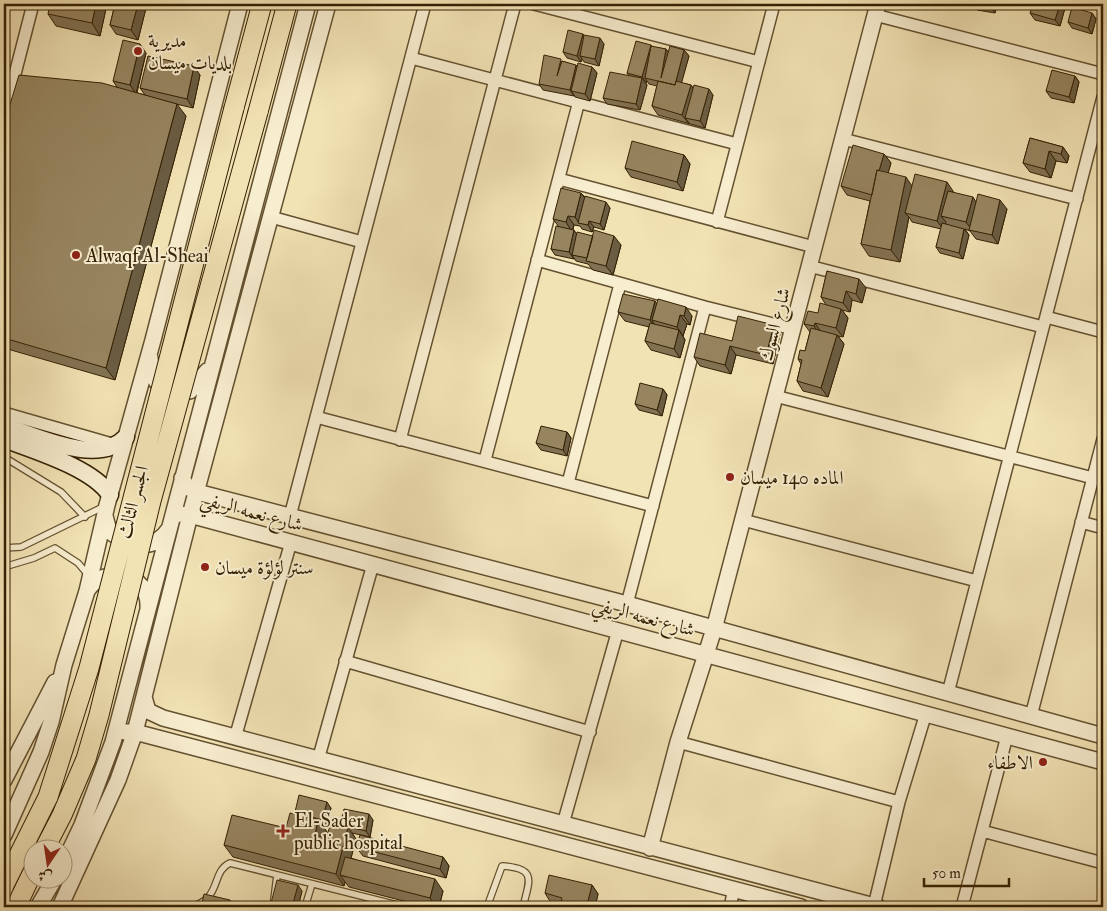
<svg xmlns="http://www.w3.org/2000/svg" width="1107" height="911" viewBox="0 0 1107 911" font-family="'IM FELL Double Pica',Amiri,serif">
  <rect width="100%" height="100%" fill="#f2e3b5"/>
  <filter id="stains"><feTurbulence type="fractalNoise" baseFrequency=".004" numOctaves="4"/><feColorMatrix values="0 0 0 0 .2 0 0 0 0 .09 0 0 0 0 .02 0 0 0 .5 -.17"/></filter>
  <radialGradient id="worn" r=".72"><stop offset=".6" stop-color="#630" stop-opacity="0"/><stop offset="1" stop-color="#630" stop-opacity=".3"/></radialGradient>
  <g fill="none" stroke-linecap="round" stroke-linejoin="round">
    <g stroke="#645130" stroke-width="8">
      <path id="service" d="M4,457L61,492L85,517
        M4,548L21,547L105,506
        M4,567L34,558L55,548L78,563L89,576
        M188,907C223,901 210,872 230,863L405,907
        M273,907L277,875
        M305,907L312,884
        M487,907L502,866C538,868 529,881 523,907"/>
    </g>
    <g stroke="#645130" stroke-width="14">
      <path id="minor" d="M534,4L759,62
        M875,15L1103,74
        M411,58L737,144
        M4,117L33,4
        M843,139L1077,199
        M559,179L814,247
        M271,217L362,242
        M717,222L774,4
        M537,260L705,307L793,329
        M809,266L1043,327
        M1046,317L1103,332
        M775,396L1093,478
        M4,413L112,444
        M316,417L653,506
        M400,440L515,4
        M485,460L579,101
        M568,483L620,284
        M290,516L425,4
        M743,520L977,581
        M1081,522L1103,528
        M627,604L705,307
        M345,661L590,732
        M948,693L1103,97
        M1031,716L1103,439
        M235,738L291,542
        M678,742L899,802
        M318,760L373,564
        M563,824L618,630
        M982,831L1103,863
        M874,906L899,802L926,713
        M730,907L734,889
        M962,907L1007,736"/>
    </g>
    <g stroke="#645130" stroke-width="18">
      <path id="tertiary" d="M150,358C152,385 163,396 190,391L207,371
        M182,478L187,487L197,492L627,604L1103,736
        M105,516L109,531C128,546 153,553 169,529
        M173,516L178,514L190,515L1103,762
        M87,591C103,564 150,573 148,607
        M144,697L148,711L163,718L878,907
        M125,732H135L801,907
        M4,780L55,682
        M4,835L41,752L51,722L64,665L87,591L107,505L153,340L240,4
        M650,848L678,742L714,629L878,4
        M62,867L82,825L113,742L308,4
        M38,907L55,878
        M60,907L118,780L135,732L190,515L328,4"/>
    </g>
    <g stroke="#342003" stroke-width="19">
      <path id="secondary" d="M4,426C37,436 98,467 126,437
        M4,439C33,450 93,468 110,495"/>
    </g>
    <g stroke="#342003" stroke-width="21">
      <path id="primary" d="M234,108L262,4
        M258,112L287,4
        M16,907L32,873"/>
    </g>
    <use href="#service" stroke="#f7edcf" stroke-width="5.5"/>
    <use href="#minor" stroke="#f7edcf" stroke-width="11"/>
    <use href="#tertiary" stroke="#f7edcf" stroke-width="15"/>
    <use href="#secondary" stroke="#f7edcf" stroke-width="16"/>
    <use href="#primary" stroke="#f2e3b5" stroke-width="19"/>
    <g stroke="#342003" stroke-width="21" stroke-linecap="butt">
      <path id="primary-bridge" d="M45,848L62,815L86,759L99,715L151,501L258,112
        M4,885L48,797L89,668L234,108"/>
    </g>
    <use href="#primary-bridge" stroke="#f2e3b5" stroke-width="19"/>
  </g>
  <path fill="#827253" stroke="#342003" d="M107,4L100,36L56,26L48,14Z
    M115,4H143L146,8L138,40L116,34L110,25Z
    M973,4H997L995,13L977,10Z
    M1065,8L1060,26L1035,20L1030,13Z
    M1092,13L1096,19L1092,34L1072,28L1068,22Z
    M584,36L604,44L599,66L584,62L582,59L581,62L567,58L563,52Z
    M652,47L666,49L668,52L684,50L689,56L681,83L691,85L693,89L713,95L705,128L658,115L652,106L657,86L649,84L647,81L646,83L645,82L647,85L640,110L607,104L603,98L629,76L627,73Z
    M146,53L137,93L145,95L140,88L200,75L193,108L172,103L186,116L115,380L4,348V124L117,87L113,81Z
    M562,61L577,66L592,67L597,73L590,101L575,97L574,95V96L543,90L539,84Z
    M1075,76L1079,82L1074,103L1051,98L1046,91Z
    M1030,138L1063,147L1069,156L1067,163L1056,161L1051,178L1030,172L1023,163Z
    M884,154L891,163L888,173L912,186L953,191V193L976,203L1007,209L998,244L976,239L970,231L965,229L969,235L963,259L940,253L936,247L941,229L912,222L909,217L900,262L869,256L861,244L870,201L847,195L841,186Z
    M684,155L690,164L683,191L631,177L625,168Z
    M581,193L585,197L610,208L604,230L594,227L592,232L582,229L580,226L574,225L573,230L577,234L621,245L613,275L593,270L588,264L576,261L574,258V259L555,255L551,249L559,227L553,219Z
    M827,271L866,288L862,303L852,300L850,312L842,310L848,318L843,337L838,336L844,344L828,397L803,391L797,381L801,364L798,359L805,351L810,332L804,324L818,313L826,305L821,297Z
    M656,304L692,316L690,325L687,324L683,336L685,340L680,358L651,350L645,341L649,327L625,321L618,312Z
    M780,334L773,364L736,355L731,374L700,366L694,357L732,341Z
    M663,389L667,395L662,416L639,410L635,404Z
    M567,432L571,438L567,456L541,450L536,443Z
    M331,808L326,826L321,824L327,832L325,838H326L340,825L373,820L370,837L352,833L356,839L351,858L443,891L439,907H427L349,887L345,882L344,886L233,857L224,845L286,828L297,815L295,812Z
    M356,847L443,857L449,866L446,878L363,856Z
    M592,885L598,894L595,907H560V905L551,903L545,893Z
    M302,891L298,907H274L271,903Z"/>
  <path fill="#6a5d43" stroke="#342003" d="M96,4H107L100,36L92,23Z
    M138,4H143L146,8L138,40L131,30Z
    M991,4H997L995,13L991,7Z
    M1060,4H1061L1065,8L1060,26L1055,20Z
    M1092,13L1096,19L1092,34L1088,28Z
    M583,34L587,40L580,56L582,59L581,62L577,56Z
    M600,38L604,44L599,66L595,59Z
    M140,44L146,53L136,94L130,85Z
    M651,45L655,51L645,78L647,81L646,83L642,77Z
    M666,49L671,55L661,78Z
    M684,50L689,56L679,92L675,85Z
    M576,65L580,71L571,91L574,95V96L570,90Z
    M194,66L200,75L193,108L187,99Z
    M592,67L597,73L590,101L585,94Z
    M1075,76L1079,82L1074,103L1069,97Z
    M642,78L647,85L640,110L636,104Z
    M691,85L697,94L685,118L689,123V124L682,115Z
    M709,89L713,95L705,128L700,121Z
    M177,104L186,116L115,380L106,368Z
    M1063,147L1069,156L1067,163L1061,154Z
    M1049,151L1056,161L1051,178L1045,169Z
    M884,154L891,163L879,204L872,195Z
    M684,155L690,164L683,191L677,182Z
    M906,177L914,189L905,213L909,217L900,262L891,250Z
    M947,182L953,191L947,217L941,216L946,222L944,230L937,221Z
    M581,193L588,202L579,223L575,217Z
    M973,197L979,207L972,230L966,222Z
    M1000,200L1007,209L998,244L992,235Z
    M606,202L610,208L604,230L600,224Z
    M568,216L574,225L572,232L566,222Z
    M589,221L594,227L592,232L588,225Z
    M964,229L969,235L963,259L959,253Z
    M574,230L578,236L572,255L574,259L569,252Z
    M614,236L621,245L613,275L606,266Z
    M859,279L866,288L862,303L856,294Z
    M846,291L852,300L850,312L843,303Z
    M655,301L661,310L652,320L657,329L650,320Z
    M686,307L692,316L690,325L684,316Z
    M841,309L848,318L843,337L836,328Z
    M680,315L687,324L683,336L677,327Z
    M815,323L821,332L820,335L814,326Z
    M774,325L780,334L773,364L766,355Z
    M679,330L685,340L680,358L674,349Z
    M837,335L844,344L828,397L821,388Z
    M730,346L736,355L731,374L725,365Z
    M663,389L667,395L662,416L657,410Z
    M567,432L571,438L567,456L563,450Z
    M327,802L331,808L326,826L322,820Z
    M369,814L373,820L370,837L366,831Z
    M318,820L327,832L323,847L315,835Z
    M348,827L356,839L346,877L340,875L345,882L344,886L336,874Z
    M443,857L449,866L446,878L440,869Z
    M435,879L443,891L439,907H436L430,898Z
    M298,885L302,891L298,907H292Z
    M592,885L598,894L595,907H589L587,905Z
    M230,900L235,907H228Z
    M572,901L577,907H571Z"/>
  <path fill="#978560" stroke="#342003" d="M50,4H96L92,23L48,14Z
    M115,4H138L131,30L110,25Z
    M974,4H991V7Z
    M1033,4H1060L1055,20L1030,13Z
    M1072,7L1092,13L1088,28L1068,22Z
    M568,30L583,34L577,56L563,52Z
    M584,35L600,38L595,59L580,56Z
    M123,40L140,44L130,85L113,81Z
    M636,41L651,45L642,77L627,73Z
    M651,46L666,49L661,78L670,46L684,50L675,85L645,78Z
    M544,55L561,59L557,76L562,61L576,65L570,90L539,84Z
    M148,56L194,66L187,99L140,88Z
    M578,63L592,67L585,94L571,91Z
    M1052,70L1075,76L1069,97L1046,91Z
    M610,72L642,78L636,104L603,98Z
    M19,75L102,83L177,104L106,368L4,338V124Z
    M658,81L675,85L676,81L691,85L682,115L652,106Z
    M694,85L709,89L700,121L685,118Z
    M1030,138L1063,147L1061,154L1049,151L1045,169L1023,163Z
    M632,141L684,155L677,182L625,168Z
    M853,145L884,154L879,171L877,170L872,195L841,186Z
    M877,170L906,177L891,250L861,244Z
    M915,174L947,182L937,221L905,213Z
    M561,188L581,193L575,217L568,216L566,222L553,219Z
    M948,191L973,197L966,222L941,216Z
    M978,194L1000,200L992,235L969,230Z
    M585,196L606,202L600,224L589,221L588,225L578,223Z
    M942,223L964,229L959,253L936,247Z
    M556,226L574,230L569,252L551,249Z
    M594,230L614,236L606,266L586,261Z
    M577,232L593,236L587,258L572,255Z
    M827,271L859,279L856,294L846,291L843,303L821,297Z
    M623,294L655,301L650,320L618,312Z
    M658,299L686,307L684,316L680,315L677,327L652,320Z
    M820,303L841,309L836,328L815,323L814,326L804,324L808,311L818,313Z
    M738,316L774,325L766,355L730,346L725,365L694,357L700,333L732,341Z
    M650,323L679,330L674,349L645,341Z
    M811,328L837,335L821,388L797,381L802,360L798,359L800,350L805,351Z
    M640,383L663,389L657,410L635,404Z
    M541,426L567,432L563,450L536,443Z
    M299,795L327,802L322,820L295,812Z
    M344,809L369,814L366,831L340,825Z
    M290,813L318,820L315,835L326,838L331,823L348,827L336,874L224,845L232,815L286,828Z
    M360,835L443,857L440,869L356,847Z
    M345,857L435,879L430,898L340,875Z
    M549,875L592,885L587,905L572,901L571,907H560L562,898L545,893Z
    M277,880L298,885L292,907H289L271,903Z
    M204,894L230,900L228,907H201Z"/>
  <g fill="#8f2418" stroke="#f7edcf" stroke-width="2">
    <circle cx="138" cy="51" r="5"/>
    <circle cx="76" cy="255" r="5"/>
    <circle cx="730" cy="477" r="5"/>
    <circle cx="205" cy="567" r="5"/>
    <circle cx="1043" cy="762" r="5"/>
    <path d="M280.5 823.5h5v5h5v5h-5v5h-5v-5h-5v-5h5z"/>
  </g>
  <g text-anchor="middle" stroke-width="4" stroke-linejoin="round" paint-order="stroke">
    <g font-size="19" fill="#342003" stroke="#f7edcf" text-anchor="start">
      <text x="148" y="47">مديرية<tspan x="148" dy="22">بلديات ميسان</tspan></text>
      <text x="86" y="262">Alwaqf Al-Sheai</text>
      <text x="740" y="484">الماده 140 ميسان</text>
      <text x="215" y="574">سنتر لؤلؤة ميسان</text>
      <text x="1033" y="769" text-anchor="end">الاطفاء</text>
      <text x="294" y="827">El-Sader<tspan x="294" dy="22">public hospital</tspan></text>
    </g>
    <g font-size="19" fill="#342003" stroke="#f7edcf">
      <text transform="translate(774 324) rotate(-75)" y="7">شارع السوك</text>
      <text transform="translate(132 502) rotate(-75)" y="7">الجسر الثالث</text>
      <text transform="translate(252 511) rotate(15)" y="7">شارع نعمه الريفي</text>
      <text transform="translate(644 616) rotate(15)" y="7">شارع نعمه الريفي</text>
    </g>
  </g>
  <rect width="1107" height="911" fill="none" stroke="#f2e3b5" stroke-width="20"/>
  <rect x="5" y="5" width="1097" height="901" fill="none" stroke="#342003" stroke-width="2.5"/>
  <rect x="10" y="10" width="1087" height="891" fill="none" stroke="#342003"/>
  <g transform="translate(48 864) rotate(193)"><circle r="24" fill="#f7edcf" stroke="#a99b7d"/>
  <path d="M0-4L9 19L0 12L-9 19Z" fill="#8f2418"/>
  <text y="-8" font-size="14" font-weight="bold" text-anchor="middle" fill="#342003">ش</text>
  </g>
  <path d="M924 878v8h85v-8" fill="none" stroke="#342003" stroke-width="2.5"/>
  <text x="932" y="878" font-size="15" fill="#342003" stroke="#f7edcf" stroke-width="4" paint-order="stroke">50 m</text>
  <rect width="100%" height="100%" filter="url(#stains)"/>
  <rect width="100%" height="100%" fill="url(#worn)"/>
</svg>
